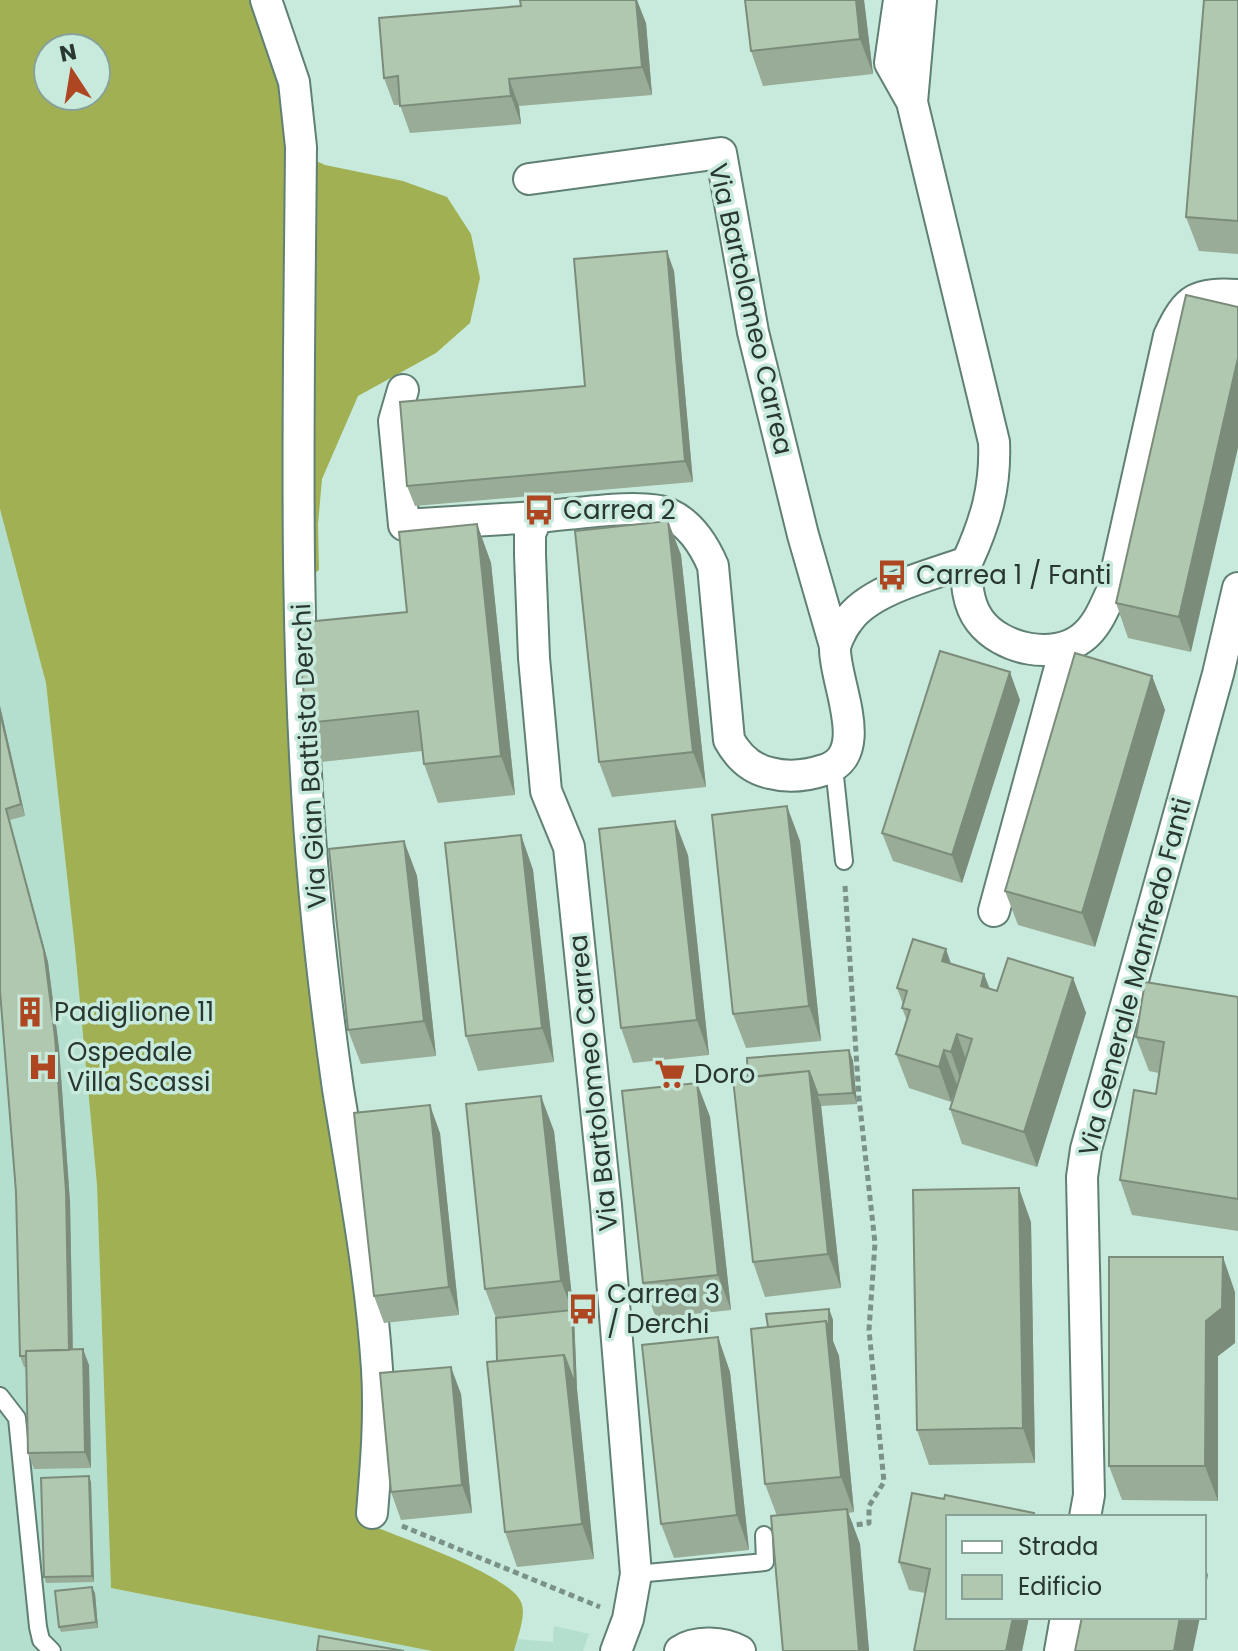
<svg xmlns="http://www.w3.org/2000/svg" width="1238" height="1651" viewBox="0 0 1238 1651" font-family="Poppins,sans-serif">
  <rect width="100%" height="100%" fill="#c7eadc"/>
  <path fill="#b4dfcf" d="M0,509L46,683L75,949L97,1185L111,1588L432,1651H0Z
    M554,1626L589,1634L583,1651H514L517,1639L553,1642Z"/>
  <path fill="#a0b052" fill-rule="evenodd" d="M0,0H253L279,78L292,150L325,165L403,181L447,197L471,234L480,278L470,323L436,353L358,396L322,479L318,524L319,570L286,592L287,683L299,904L358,1300L373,1526C404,1539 510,1575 521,1602C527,1615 517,1638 514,1651H432L111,1588L97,1185L75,949L46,683L0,509ZM48,48H96V96H48Z"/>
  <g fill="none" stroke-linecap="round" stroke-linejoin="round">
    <g stroke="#608074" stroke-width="20">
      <path id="lane" d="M834,767L844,861
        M0,1396L17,1418L38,1627L41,1640L52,1651
        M636,1574L765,1562L764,1535"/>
    </g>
    <g stroke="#608074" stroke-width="34">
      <path id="street" d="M266,0L294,82L301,147C299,397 292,648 315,897C321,961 329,1026 338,1089C353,1182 371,1275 377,1369C380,1417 376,1465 372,1513
        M899,0L890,63L912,102L994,442C996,486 986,521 967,562
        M912,102L921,0
        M529,179L721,153L753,332L803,535L835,646
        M403,390L394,421L404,525L537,517
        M994,911L1065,649
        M1085,1517L1089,1495L1082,1177L1086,1149L1218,674L1238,588
        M616,1651L628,1619L636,1574L606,1205L569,847L546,791L534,658L530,555V534L537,517C568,515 643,502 669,514C691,524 704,545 713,566L729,740C738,756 751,769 770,773C789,778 806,776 824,770C873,755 834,682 835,648C836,641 843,627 848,621C869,589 933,575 967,562C966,582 967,604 980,621C1002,650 1054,660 1082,638C1097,627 1104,608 1112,591L1169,336C1187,297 1197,293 1238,295
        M680,1651C696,1640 723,1642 740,1651
        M1060,1651L1066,1617"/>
    </g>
    <path stroke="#7a9289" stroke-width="5" stroke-dasharray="6 4" stroke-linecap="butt" d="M845,886L859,1098L875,1243L869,1330L884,1482L869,1506V1523L848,1526
      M402,1526L600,1607"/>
    <use href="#lane" stroke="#fff" stroke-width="16"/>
    <use href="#street" stroke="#fff" stroke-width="30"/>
  </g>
  <path fill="#98ac97" d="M745,0H864L873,74L763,86L751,51Z
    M1238,0V254L1199,251L1186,217Z
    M646,23L652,95L519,106L521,124L410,133L400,105H394L384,78Z
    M674,271L693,482L415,506L407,486L585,386Z
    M1186,295L1191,652L1128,638L1116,603Z
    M668,521L681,555L706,787L612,797L599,762Z
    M477,524L491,563L515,795L438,803L424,764L422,751L321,762L307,723L407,612Z
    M1152,676L1165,710L1095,947L1018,925L1005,891Z
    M1020,700L962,883L893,861L882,833Z
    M0,706L25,816L10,820L48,962L59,1048L70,1202L73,1350L89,1365L91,1468L34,1469L28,1453L26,1367H24L20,1356L16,1192Z
    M521,835L533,870L554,1062L478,1071L466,1036Z
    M404,841L417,876L436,1056L361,1064L348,1030Z
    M800,841L821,1041L746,1048L733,1014Z
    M688,855L709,1055L633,1063L621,1028Z
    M951,964L984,974L990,989L997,991L1073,978L1086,1013L1037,1167L962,1144L950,1109L957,1085L951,1102L909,1088L896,1054L907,1021L902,1008L903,1004L897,988Z
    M1238,997V1231L1132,1215L1120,1180L1156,1094L1159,1073L1149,1071L1136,1037Z
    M849,1050L853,1061L857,1104L821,1106L841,1288L765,1297L753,1262L748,1077Z
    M697,1083L710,1117L731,1310L656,1318L643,1283Z
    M554,1131L574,1316L577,1389L594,1559L517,1567L505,1532L496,1318L485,1289Z
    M440,1133L459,1315L384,1323L374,1296Z
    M1031,1222L1035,1463L929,1465L917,1430Z
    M1235,1292V1343L1218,1356V1501L1122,1500L1109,1466Z
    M829,1309L833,1320V1341L839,1356L854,1512L848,1513L860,1544L869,1651H783L777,1516L765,1484L768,1327Z
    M718,1337L730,1372L749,1550L674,1558L661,1524Z
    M461,1394L472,1513L401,1520L391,1492Z
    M91,1482L94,1582L46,1583L44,1577Z
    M912,1493L1029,1617L1022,1651H914L925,1593L909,1590L899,1562Z
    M95,1593L98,1628L61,1632L59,1627Z"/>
  <path fill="#7c8c7b" d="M636,0H637L646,23L652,95L642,67Z
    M856,0H864L873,74L860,39Z
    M509,79L519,106L521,124L511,96Z
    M667,251L674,271L693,482L685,461Z
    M1238,358V448L1191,652L1179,617Z
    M668,521L681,555L706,787L693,752Z
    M477,524L491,563L515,795L501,756Z
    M1010,672L1020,700L962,883L952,855Z
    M1152,676L1165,710L1095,947L1082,913Z
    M0,706L25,816L21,804L0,712Z
    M787,806L800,841L821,1041L809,1006Z
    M6,809L48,962L59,1048L70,1202L73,1366L69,1355Z
    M675,821L688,855L709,1055L697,1020Z
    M521,835L533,870L554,1062L542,1028Z
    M404,841L417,876L436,1056L424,1021Z
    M946,949L958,984L942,961Z
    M984,974L997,1009L981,986Z
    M1073,978L1086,1013L1037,1167L1024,1132Z
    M957,1034L969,1068L963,1087L951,1052Z
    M849,1050L853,1061L857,1104L853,1093Z
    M944,1050L957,1085L951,1102L939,1067Z
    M809,1071L821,1105L841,1288L828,1254Z
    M697,1083L710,1117L731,1310L718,1275Z
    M541,1096L554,1131L574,1316L577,1389L594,1559L582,1524L564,1355L572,1310L561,1281Z
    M430,1105L440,1133L459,1315L449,1287Z
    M1019,1188L1031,1222L1035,1463L1023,1428Z
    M1223,1257L1235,1292V1343L1218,1356V1501L1205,1466L1206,1321Z
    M829,1309L833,1320V1341L839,1356L854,1512L841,1477L826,1321Z
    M718,1337L730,1372L749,1550L737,1515Z
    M83,1349L89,1365L91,1468L85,1452Z
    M451,1367L461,1394L472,1513L462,1485Z
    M89,1476L91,1482L94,1582L92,1576Z
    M847,1509L860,1544L869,1651H859Z
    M1204,1564L1208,1575L1204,1596Z
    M92,1587L95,1593L98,1628L96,1622Z
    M1013,1617H1029L1022,1651H1006Z
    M1180,1617H1200L1193,1651H1174Z"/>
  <path fill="#b1c8b0" stroke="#7c8c7b" stroke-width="2" d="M520,0H636L642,67L509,79L511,96L400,106L398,76L384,78L379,18L521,6Z
    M745,0H856L860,39L751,51Z
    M1204,0H1238V221L1186,217Z
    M667,251L685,461L407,486L400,402L585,386L574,259Z
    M1186,295L1238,307V358L1179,617L1116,603Z
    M668,521L693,752L599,762L575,531Z
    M477,524L501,756L424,764L418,711L307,723L296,623L407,612L399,532Z
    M940,651L1010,672L952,855L882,833Z
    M1075,653L1152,676L1082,913L1005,891Z
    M0,712L21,804L6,809L44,951L55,1037L66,1191L69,1350L26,1351V1356H20L16,1192L0,991Z
    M787,806L809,1006L733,1014L712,815Z
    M675,821L697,1020L621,1028L599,829Z
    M521,835L542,1028L466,1036L445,843Z
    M404,841L424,1021L348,1030L329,849Z
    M913,939L946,949L942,961L984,974L981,986L997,991L1008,958L1073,978L1024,1132L950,1109L972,1039L957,1034L951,1052L944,1050L939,1067L896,1054L910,1010L902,1008L907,991L897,988Z
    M1145,982L1238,997V1199L1120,1180L1134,1090L1156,1094L1164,1042L1136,1037Z
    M849,1050L853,1093L818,1095L809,1071L748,1077L747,1058Z
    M809,1071L828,1254L753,1262L733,1079Z
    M697,1083L718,1275L643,1283L622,1091Z
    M541,1096L561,1281L485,1289L466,1104Z
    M430,1105L449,1287L374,1296L354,1113Z
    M1019,1188L1023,1428L917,1430L913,1190Z
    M1109,1257H1223L1222,1308L1206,1321L1205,1466H1109Z
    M829,1309V1330L826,1321L768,1327L766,1314Z
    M572,1310L575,1384L564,1355L497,1361L496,1318Z
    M826,1321L841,1477L765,1484L751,1329Z
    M718,1337L737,1515L661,1524L642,1345Z
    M83,1349L85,1452L28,1453L26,1351Z
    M564,1355L582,1524L505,1532L487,1362Z
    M451,1367L462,1485L391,1492L380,1373Z
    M89,1476L92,1576L44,1577L41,1478Z
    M912,1493L944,1499L945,1495L1034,1513L1033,1517H948V1617H1013L1006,1651H914L930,1569L899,1562Z
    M847,1509L859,1651H783L771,1516Z
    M92,1587L96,1622L59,1627L55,1591Z
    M1082,1617H1180L1174,1651H1075Z
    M319,1636L404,1651H317Z"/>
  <defs>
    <g id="bus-bare" transform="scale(2.4)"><path d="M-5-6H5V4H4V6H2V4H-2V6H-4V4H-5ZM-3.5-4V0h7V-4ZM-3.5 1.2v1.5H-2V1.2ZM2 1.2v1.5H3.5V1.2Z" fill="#ae4721" stroke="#c7eadc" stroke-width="2.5" paint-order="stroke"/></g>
    <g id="building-bare" transform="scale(2.4)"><path d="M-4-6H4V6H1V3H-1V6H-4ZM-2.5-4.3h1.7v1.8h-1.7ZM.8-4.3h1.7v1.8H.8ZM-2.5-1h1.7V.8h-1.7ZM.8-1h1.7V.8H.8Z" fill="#ae4721" stroke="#c7eadc" stroke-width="2.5" paint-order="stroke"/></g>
    <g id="hospital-bare" transform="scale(2.4)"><path d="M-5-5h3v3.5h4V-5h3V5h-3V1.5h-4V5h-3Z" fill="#ae4721" stroke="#c7eadc" stroke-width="2.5" paint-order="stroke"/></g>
    <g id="supermarket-bare" transform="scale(2.4)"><path d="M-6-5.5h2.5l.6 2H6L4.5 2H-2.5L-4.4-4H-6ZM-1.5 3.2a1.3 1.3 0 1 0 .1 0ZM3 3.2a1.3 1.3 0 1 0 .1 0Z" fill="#ae4721" stroke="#c7eadc" stroke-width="2.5" paint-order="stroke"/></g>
  </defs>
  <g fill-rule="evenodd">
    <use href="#bus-bare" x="539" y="510"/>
    <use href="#bus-bare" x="892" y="575"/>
    <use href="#building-bare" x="30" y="1012"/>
    <use href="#hospital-bare" x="43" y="1067"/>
    <use href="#supermarket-bare" x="670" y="1074"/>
    <use href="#bus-bare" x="583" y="1309"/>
  </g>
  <g text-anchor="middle" stroke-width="7" stroke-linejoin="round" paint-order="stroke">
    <g font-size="26" fill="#293732" stroke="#c7eadc">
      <text transform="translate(751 309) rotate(77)" y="9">Via Bartolomeo Carrea</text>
      <text transform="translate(309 756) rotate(-93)" y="9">Via Gian Battista Derchi</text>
      <text transform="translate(1135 977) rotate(-75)" y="9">Via Generale Manfredo Fanti</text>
      <text transform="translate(593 1083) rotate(-96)" y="9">Via Bartolomeo Carrea</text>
    </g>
    <g font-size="26" fill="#293732" stroke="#c7eadc" text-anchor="start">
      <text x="563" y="519">Carrea 2</text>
      <text x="916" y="584">Carrea 1 / Fanti</text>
      <text x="54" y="1021">Padiglione 11</text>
      <text x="67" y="1061">Ospedale<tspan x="67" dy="30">Villa Scassi</tspan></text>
      <text x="694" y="1083">Doro</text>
      <text x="607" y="1303">Carrea 3<tspan x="607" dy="30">/ Derchi</tspan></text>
    </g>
  </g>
  <rect x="946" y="1515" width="260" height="104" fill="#c7eadc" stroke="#88a298" stroke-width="2"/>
  <rect x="962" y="1541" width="40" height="12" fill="#ffffff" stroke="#88a298" stroke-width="2"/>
  <text x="1018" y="1555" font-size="24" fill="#293732">Strada</text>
  <rect x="962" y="1575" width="40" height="24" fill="#b1c8b0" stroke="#88a298" stroke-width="2"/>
  <text x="1018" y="1595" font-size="24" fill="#293732">Edificio</text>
  <g transform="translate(72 72) rotate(348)"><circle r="38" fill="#c7eadc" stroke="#88a298" stroke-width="2"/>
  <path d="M0-6L14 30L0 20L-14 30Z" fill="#ae4721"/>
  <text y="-12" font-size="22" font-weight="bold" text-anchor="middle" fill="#293732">N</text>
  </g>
</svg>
